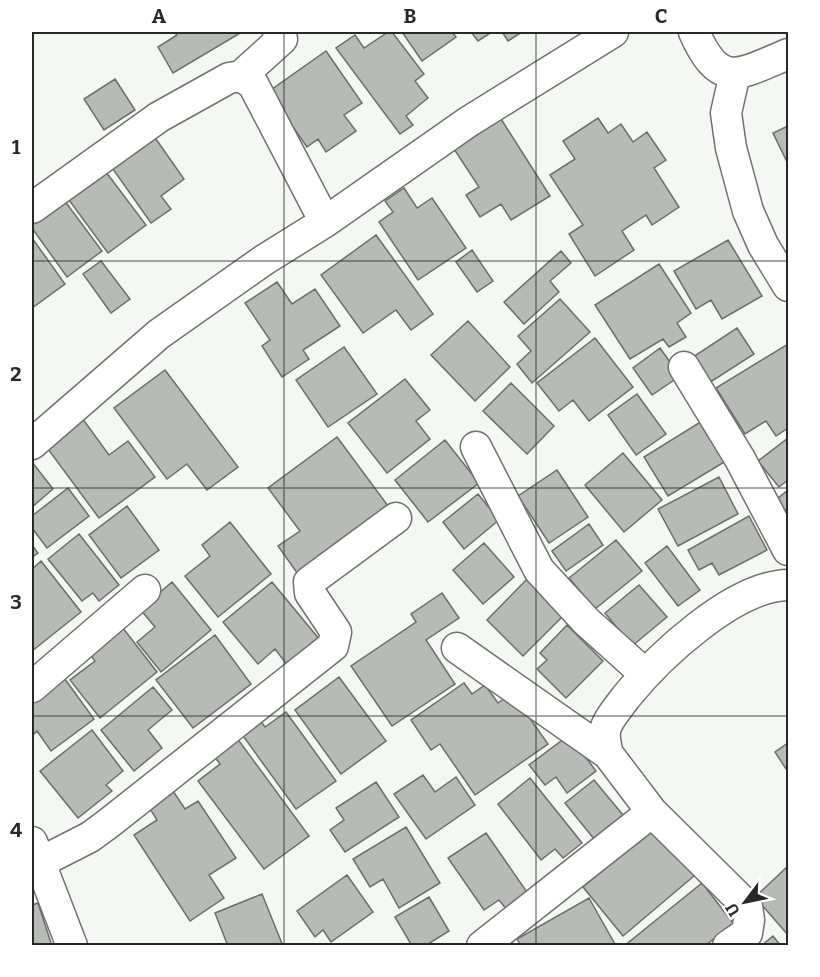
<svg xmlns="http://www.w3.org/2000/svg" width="820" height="977" viewBox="0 0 820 977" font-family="Bitter,serif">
  <rect width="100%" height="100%" fill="#f4f7f4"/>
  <path fill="#b7bab6" stroke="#6c6e6b" stroke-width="1.5" d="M174,32H242L173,73L158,47L177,35Z
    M388,32H392L424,74L415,81L428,98L406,116L413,125L400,134L336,48L355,35L364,48Z
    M402,32H452L456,37L422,61Z
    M471,32H492L478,41Z
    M502,32H522L508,41Z
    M326,51L362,103L344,115L356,131L326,152L318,139L307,147L268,92Z
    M115,79L135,110L104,130L84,99Z
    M598,118L608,133L621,124L633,142L647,132L666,160L654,168L679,207L652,225L646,215L622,231L634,250L595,276L569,234L583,225L550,175L575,159L563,141Z
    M501,119L550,196L511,220L501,204L480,217L466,195L479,187L454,149Z
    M788,126V164L773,133Z
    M151,132L184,179L161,196L171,209L151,223L108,162Z
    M103,168L146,225L108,253L66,196Z
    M404,188L417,208L432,198L466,248L418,280L379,222L393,212L385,201Z
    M64,200L102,251L67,277L32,228V225Z
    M376,235L433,314L411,330L396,310L363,333L321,275Z
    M32,238L65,284L32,308Z
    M728,240L762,296L722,319L711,300L696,309L674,271Z
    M472,250L493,281L477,292L456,262Z
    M561,251L571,263L550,281L559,292L524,324L504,302Z
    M101,261L130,299L111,313L83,274Z
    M659,264L691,313L677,323L686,337L669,347L663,339L630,359L595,305Z
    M277,282L292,304L315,289L340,326L303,350L309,359L282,377L262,346L270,340L245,303Z
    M560,299L590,332L532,383L517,364L531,351L518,336Z
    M468,321L510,367L475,401L431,355Z
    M737,328L754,354L709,383L693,357Z
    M595,338L633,387L589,421L573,400L559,411L537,383Z
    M788,344V428L776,436L766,421L745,434L716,388Z
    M344,347L377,394L328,427L296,380Z
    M660,348L680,376L652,395L633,368Z
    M165,370L238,467L207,490L187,464L167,479L114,408Z
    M405,379L430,410L416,421L430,439L387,473L348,423Z
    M511,383L554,426L527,454L483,411Z
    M637,394L666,434L636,455L608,415Z
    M82,418L109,455L128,441L155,477L99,518L45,445Z
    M702,421L726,461L668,496L644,457Z
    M337,437L391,510L300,577L278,546L300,531L268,488Z
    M788,438V480L779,487L758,461Z
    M445,440L479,483L428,522L395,480Z
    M623,453L662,500L624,532L585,485Z
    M32,462L53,489L32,507Z
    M557,470L588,517L549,543L518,496Z
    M719,477L738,514L678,546L658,509Z
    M68,488L89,516L47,548L32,528V516Z
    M788,490V514L777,499Z
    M478,494L499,520L464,549L443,522Z
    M127,506L159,550L121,578L89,535Z
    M749,516L767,550L719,575L712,563L699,570L688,550Z
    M230,522L271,574L218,617L185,576L210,556L202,545Z
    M589,524L603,545L566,571L552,551Z
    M79,534L119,585L99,601L93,593L82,601L48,559Z
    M616,540L642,571L595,609L569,578Z
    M484,543L514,577L483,604L453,570Z
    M32,545L38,553L32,557Z
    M667,546L700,590L678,606L645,563Z
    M41,561L81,612L32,651V569Z
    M529,577L566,613L523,656L487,620Z
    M172,582L211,630L161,672L137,642L155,627L140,609Z
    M272,582L320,640L288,666L275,649L258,664L223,622Z
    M639,585L667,617L632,646L605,613Z
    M442,593L459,618L426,640L455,684L392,726L351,666L416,622L411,614Z
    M119,623L157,672L100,718L70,680L95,661L86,649Z
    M567,625L603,661L566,698L537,669L547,660L540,653Z
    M215,635L251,684L193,728L156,680Z
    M62,675L94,719L51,751L37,731L32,736V698Z
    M339,677L386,741L341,774L295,710Z
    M464,683L472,694L485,685L498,703L512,693L548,744L475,795L440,744L431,750L411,720Z
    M153,687L172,710L148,730L162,748L134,771L101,730Z
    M286,712L336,781L296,809L238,729L257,716L265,727Z
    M92,730L123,771L106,785L112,791L78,818L40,771Z
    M234,734L309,836L264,869L198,781L220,764L210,751Z
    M569,735L596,771L567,793L556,777L545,785L529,765Z
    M788,743V772L775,752Z
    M423,775L435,792L456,777L475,805L426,839L394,794Z
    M530,778L582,843L563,858L555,849L541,860L498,804Z
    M594,780L623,815L594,839L565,803Z
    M376,782L399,817L345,852L330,830L344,820L336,808Z
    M171,788L185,809L198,801L236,858L209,875L224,898L190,921L134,835L157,820L147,804Z
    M406,827L440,883L399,908L383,879L370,887L353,859Z
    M654,827L694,876L623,936L583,887Z
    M486,833L529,895L507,910L499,900L484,910L448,858Z
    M788,866V935L755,897Z
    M347,875L373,912L331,942L323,930L315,937L297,911Z
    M702,883L733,923L705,946H624Z
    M262,894L283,946H228L215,913Z
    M429,897L449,931L425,946H412L395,917Z
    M589,898L616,946H521L517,939Z
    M38,903L52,946H32V905Z
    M773,936L781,946H761Z"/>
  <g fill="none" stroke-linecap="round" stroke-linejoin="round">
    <g stroke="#70726f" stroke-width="33">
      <path id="street" d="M694,32C720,90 738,75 788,54
        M735,73L726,113L731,148L748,211L763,245L788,286
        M241,76L282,39L278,32
        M32,208L159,117L229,78L241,76L253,84L325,222
        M684,367L740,459L788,550
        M32,444L159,334L264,260L325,222L468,122L613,32
        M476,447L539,570L586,621L645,674
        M457,648L608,754L652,812L747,906L749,920L747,933L728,946
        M32,687L145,590
        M608,754C606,746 603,736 606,727C610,716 619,707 626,697C659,656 734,586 788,585
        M32,842L72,946
        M41,862L90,837L109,823L333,646L336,632L310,593L309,582L396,518
        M482,946L652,812"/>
    </g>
    <use href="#street" stroke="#fff" stroke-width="30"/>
  </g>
  <path fill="none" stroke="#272827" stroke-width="1.5" stroke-opacity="0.55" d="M284,32V946M536,32V946M32,261H788M32,488H788M32,716H788"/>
  <rect width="820" height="977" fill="none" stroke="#ffffff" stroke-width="66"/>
  <g transform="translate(745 902) rotate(238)" stroke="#ffffff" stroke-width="4.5" paint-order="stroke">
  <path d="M0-4.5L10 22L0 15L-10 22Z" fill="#272827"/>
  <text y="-9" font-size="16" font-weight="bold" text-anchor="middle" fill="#272827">U</text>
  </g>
  <rect x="33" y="33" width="754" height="911" fill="none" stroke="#272827" stroke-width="2"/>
  <g font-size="20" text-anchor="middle" font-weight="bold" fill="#272827">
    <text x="159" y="23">A</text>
    <text x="410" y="23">B</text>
    <text x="661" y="23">C</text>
    <text x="16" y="154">1</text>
    <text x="16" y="381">2</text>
    <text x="16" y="609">3</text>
    <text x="16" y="837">4</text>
  </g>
</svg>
